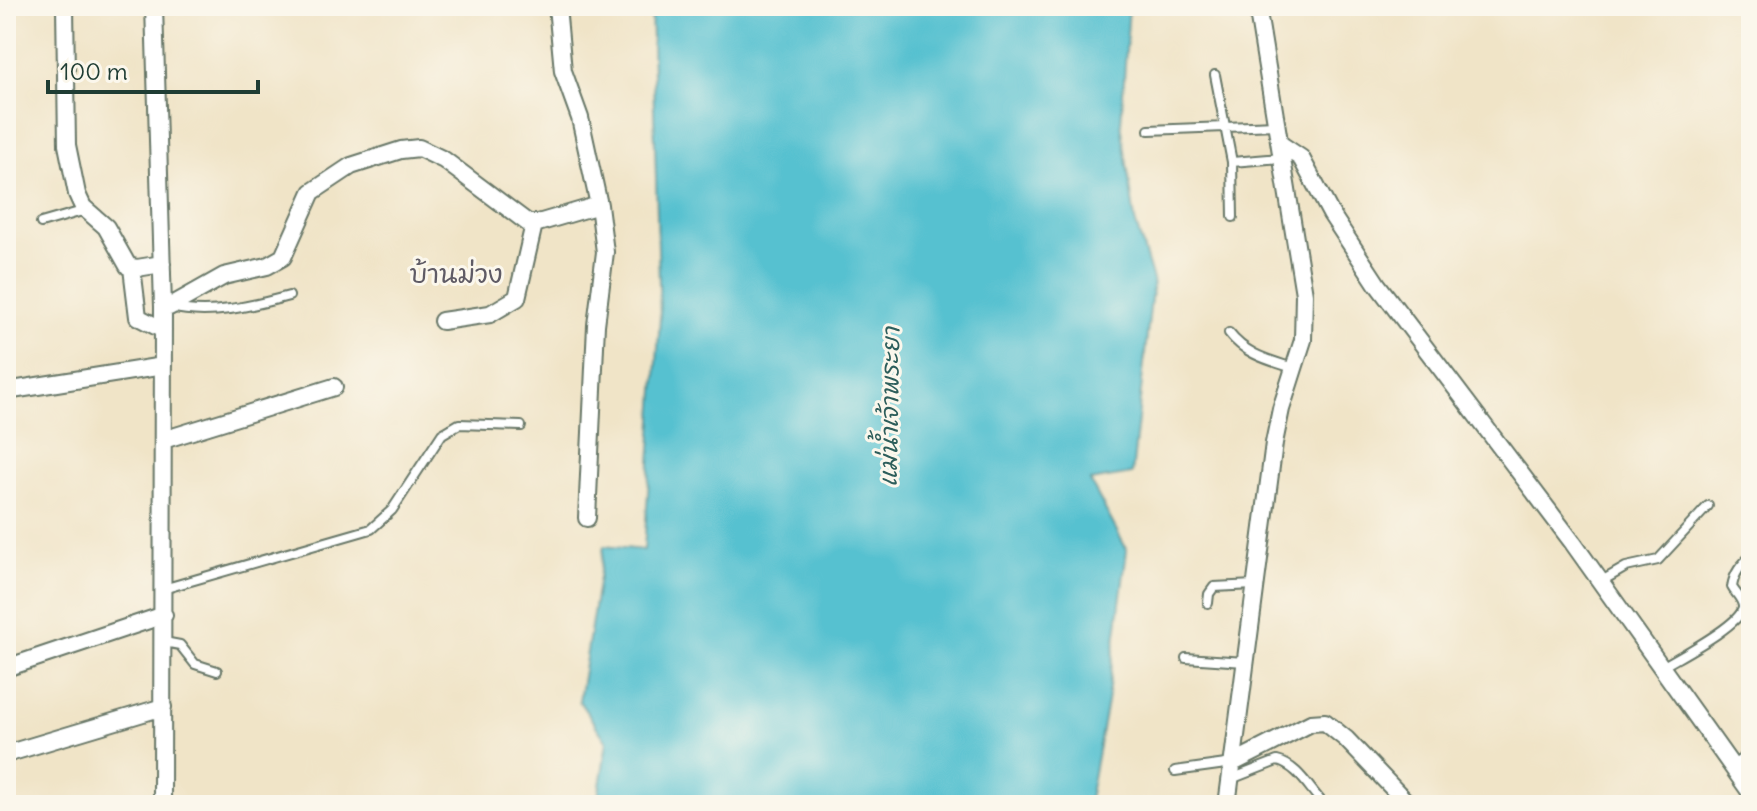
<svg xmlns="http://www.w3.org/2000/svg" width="1757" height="811" viewBox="0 0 1757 811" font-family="Delius,'Playpen Sans Thai',sans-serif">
  <rect width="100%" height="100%" fill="#fbf7ec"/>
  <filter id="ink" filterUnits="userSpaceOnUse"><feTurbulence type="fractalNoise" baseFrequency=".0125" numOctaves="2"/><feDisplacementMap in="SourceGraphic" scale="16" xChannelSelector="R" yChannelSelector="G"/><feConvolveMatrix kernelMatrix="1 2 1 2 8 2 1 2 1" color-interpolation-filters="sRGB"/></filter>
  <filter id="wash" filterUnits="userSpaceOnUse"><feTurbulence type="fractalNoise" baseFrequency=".006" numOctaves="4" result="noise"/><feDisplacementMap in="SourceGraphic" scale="32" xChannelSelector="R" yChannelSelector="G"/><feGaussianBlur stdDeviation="1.8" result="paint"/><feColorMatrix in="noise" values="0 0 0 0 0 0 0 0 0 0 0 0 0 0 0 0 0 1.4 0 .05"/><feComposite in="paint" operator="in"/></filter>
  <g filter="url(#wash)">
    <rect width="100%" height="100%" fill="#f0e4c7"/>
    <path fill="#56c1d0" stroke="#3a7f82" stroke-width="2" d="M651,6H1129L1121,123L1135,221L1153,280L1132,474L1090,481L1127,550L1107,702L1088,805H597L607,742L579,701L604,546L644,550L660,318Z"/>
  </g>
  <g filter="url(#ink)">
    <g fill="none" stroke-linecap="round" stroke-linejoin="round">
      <g stroke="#687767" stroke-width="12">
        <path id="lane" d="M1215,75L1232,162
          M1149,130L1276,125
          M1233,217L1232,162L1281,158
          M41,223L86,210
          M170,307C209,317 252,306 289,296
          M1229,333C1246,355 1269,360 1293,368
          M1600,582L1626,567L1658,560L1708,506
          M163,589L371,529L392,510L442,434L459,424L521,426
          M1208,603L1209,594L1214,587L1254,585
          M164,642L180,645L195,664L217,671
          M1186,658L1245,662
          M1662,667C1678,657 1739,626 1743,608C1744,600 1735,593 1732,587C1734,573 1741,565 1751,556
          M1732,766L1751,752
          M1175,771L1233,763
          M1231,779L1277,761C1296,765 1307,785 1320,800"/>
      </g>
      <g stroke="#687767" stroke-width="20">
        <path id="street" d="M65,6L67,145L77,194L83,207L106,227L128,266L137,268L162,264
          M154,6L163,307L162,805
          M557,6L563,71L580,118L599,205L605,252L596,325L587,518
          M1280,144L1301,158L1331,214L1377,284L1573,543L1751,793
          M132,268L138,317L163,330
          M163,307H169L224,276L267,266L283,257L312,192L351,166L401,150L419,148L444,160L528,223H538L599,205
          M442,321L490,314L517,298L534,224
          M6,391L163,366
          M163,440L334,387
          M6,668L164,615
          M6,754L163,707
          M1233,763L1311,723L1325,722L1346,739L1409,805
          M1227,805L1274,443L1281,409L1303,340L1304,294L1257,6"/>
      </g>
      <use href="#lane" stroke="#fff" stroke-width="8"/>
      <use href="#street" stroke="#fff" stroke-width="16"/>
    </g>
  </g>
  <g text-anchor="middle" stroke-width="6" stroke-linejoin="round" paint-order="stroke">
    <g font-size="24" font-style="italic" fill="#2d5e5b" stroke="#fbf7ec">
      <text transform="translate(890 407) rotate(-89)" y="8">แม่น้ำเจ้าพระยา</text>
    </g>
    <g font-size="26" fill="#5f5b65" stroke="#fbf7ec">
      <text x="456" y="283">บ้านม่วง</text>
    </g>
  </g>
  <rect width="1757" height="811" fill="none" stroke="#fbf7ec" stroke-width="32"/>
  <path d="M48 80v12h210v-12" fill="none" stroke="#1f3d34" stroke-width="4"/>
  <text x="60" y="80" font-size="24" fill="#1f3d34" stroke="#fbf7ec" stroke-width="6" paint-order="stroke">100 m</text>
</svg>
